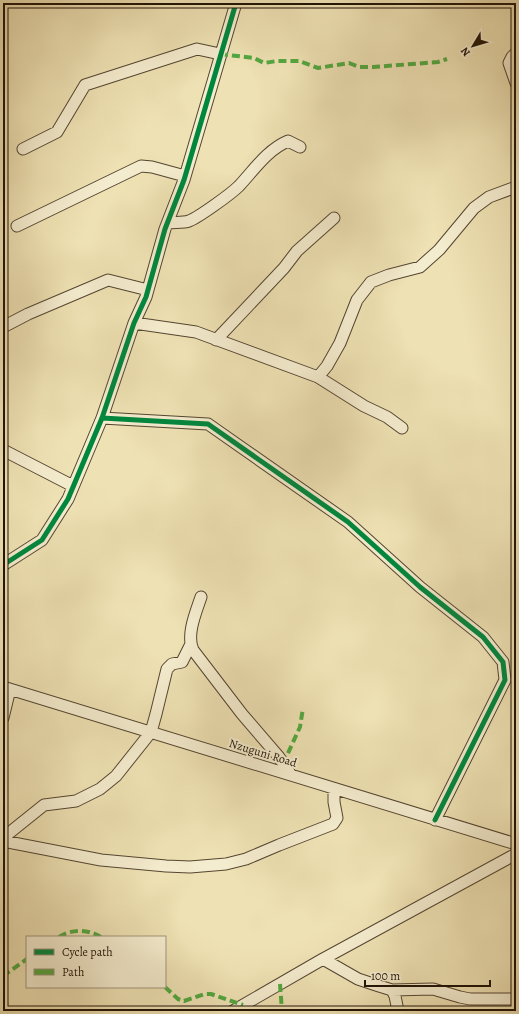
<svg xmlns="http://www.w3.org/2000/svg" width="519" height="1014" viewBox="0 0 519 1014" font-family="Alegreya,serif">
  <rect width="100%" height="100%" fill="#eee1b3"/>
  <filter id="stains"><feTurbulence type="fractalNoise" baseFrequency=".005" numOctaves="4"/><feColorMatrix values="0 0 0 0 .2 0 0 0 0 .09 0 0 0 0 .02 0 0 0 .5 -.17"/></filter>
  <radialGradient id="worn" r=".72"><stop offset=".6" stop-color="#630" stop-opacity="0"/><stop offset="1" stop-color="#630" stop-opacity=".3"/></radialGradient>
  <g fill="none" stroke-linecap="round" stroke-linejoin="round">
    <g stroke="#544631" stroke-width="13">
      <path id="minor" d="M516,53L512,57L509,63L516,83
        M23,149L57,132L85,85L197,49L220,54
        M168,223C174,222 183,223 189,221C199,217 231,194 239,186C254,170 267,150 288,141L300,147
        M17,226L141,166L152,167L185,176
        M134,323L196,332L318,377L327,366L340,343L357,300L371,282L389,275L420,267L439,250L474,208L489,197L516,187
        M3,327L28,314L108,280L148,290
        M216,340L284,268L297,251L334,218
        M318,377L364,406L387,417L402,428
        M102,418L208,424L348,522L420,587L483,637L503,662L505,680L435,820
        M3,450L73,486
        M3,565L42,540L68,499L102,418L134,323L146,297L165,229L184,180L236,3
        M201,597C196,612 186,635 193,650L242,714L279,757L291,775
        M3,687L516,844
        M3,718L10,689
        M3,838L44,805L76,801L100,789L116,776L151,732L156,714L167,669L172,664L182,662L191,644
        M3,841L101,860L166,866L190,867L226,864L246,859L279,845L333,824L337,818L334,802V789
        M323,959L358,979L379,986L392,990L433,989L460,997L470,999H516
        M392,990L395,996L398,1011
        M233,1011L323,959L516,854"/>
    </g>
    <use href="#minor" stroke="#f4ecce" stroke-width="11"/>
    <path stroke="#52a840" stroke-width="4" stroke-dasharray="8 4" stroke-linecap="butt" d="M220,54L254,58L264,63L277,61H299L318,68L349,63L359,67H373L438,62L447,59
      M283,764L300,727L303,708
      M59,937C71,929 88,929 101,937
      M3,976L27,959
      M280,984L282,1011
      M165,987L178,999L184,1001L205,994H211L243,1005
      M3,998L10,1011"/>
    <g stroke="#f4ecce" stroke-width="8">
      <path id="cycleway" d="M102,418L208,424L348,522L420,587L483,637L503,662L505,680L435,820
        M3,565L42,540L68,499L102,418L134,323L146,297L165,229L184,180L236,3"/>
    </g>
    <use href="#cycleway" stroke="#00873e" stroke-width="5"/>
  </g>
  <g text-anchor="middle" stroke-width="4" stroke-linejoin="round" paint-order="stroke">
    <g font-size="12" fill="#201306" stroke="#f4ecce">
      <text transform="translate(263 753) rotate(17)" y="4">Nzuguni Road</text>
    </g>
  </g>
  <rect width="519" height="1014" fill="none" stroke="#eee1b3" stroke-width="16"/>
  <rect x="4" y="4" width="511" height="1006" fill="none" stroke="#201306" stroke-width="2"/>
  <rect x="8" y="8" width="503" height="998" fill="none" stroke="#201306"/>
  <rect x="26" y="936" width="140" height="52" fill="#f4ecce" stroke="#9f957e"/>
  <rect x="34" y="949" width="20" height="6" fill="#00873e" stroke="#9f957e"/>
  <text x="62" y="956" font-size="12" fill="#201306">Cycle path</text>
  <rect x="34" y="969" width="20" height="6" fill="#52a840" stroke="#9f957e"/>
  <text x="62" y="976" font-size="12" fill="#201306">Path</text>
  <g transform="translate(473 46) rotate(232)" stroke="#f4ecce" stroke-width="3" paint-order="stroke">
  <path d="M0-3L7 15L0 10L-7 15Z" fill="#201306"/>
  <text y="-6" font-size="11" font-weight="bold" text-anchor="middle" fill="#201306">N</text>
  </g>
  <path d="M365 980v6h125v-6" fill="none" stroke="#201306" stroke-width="2"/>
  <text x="371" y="980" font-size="12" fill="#201306" stroke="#f4ecce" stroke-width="3" paint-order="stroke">100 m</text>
  <rect width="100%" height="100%" filter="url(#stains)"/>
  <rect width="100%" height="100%" fill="url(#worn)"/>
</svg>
